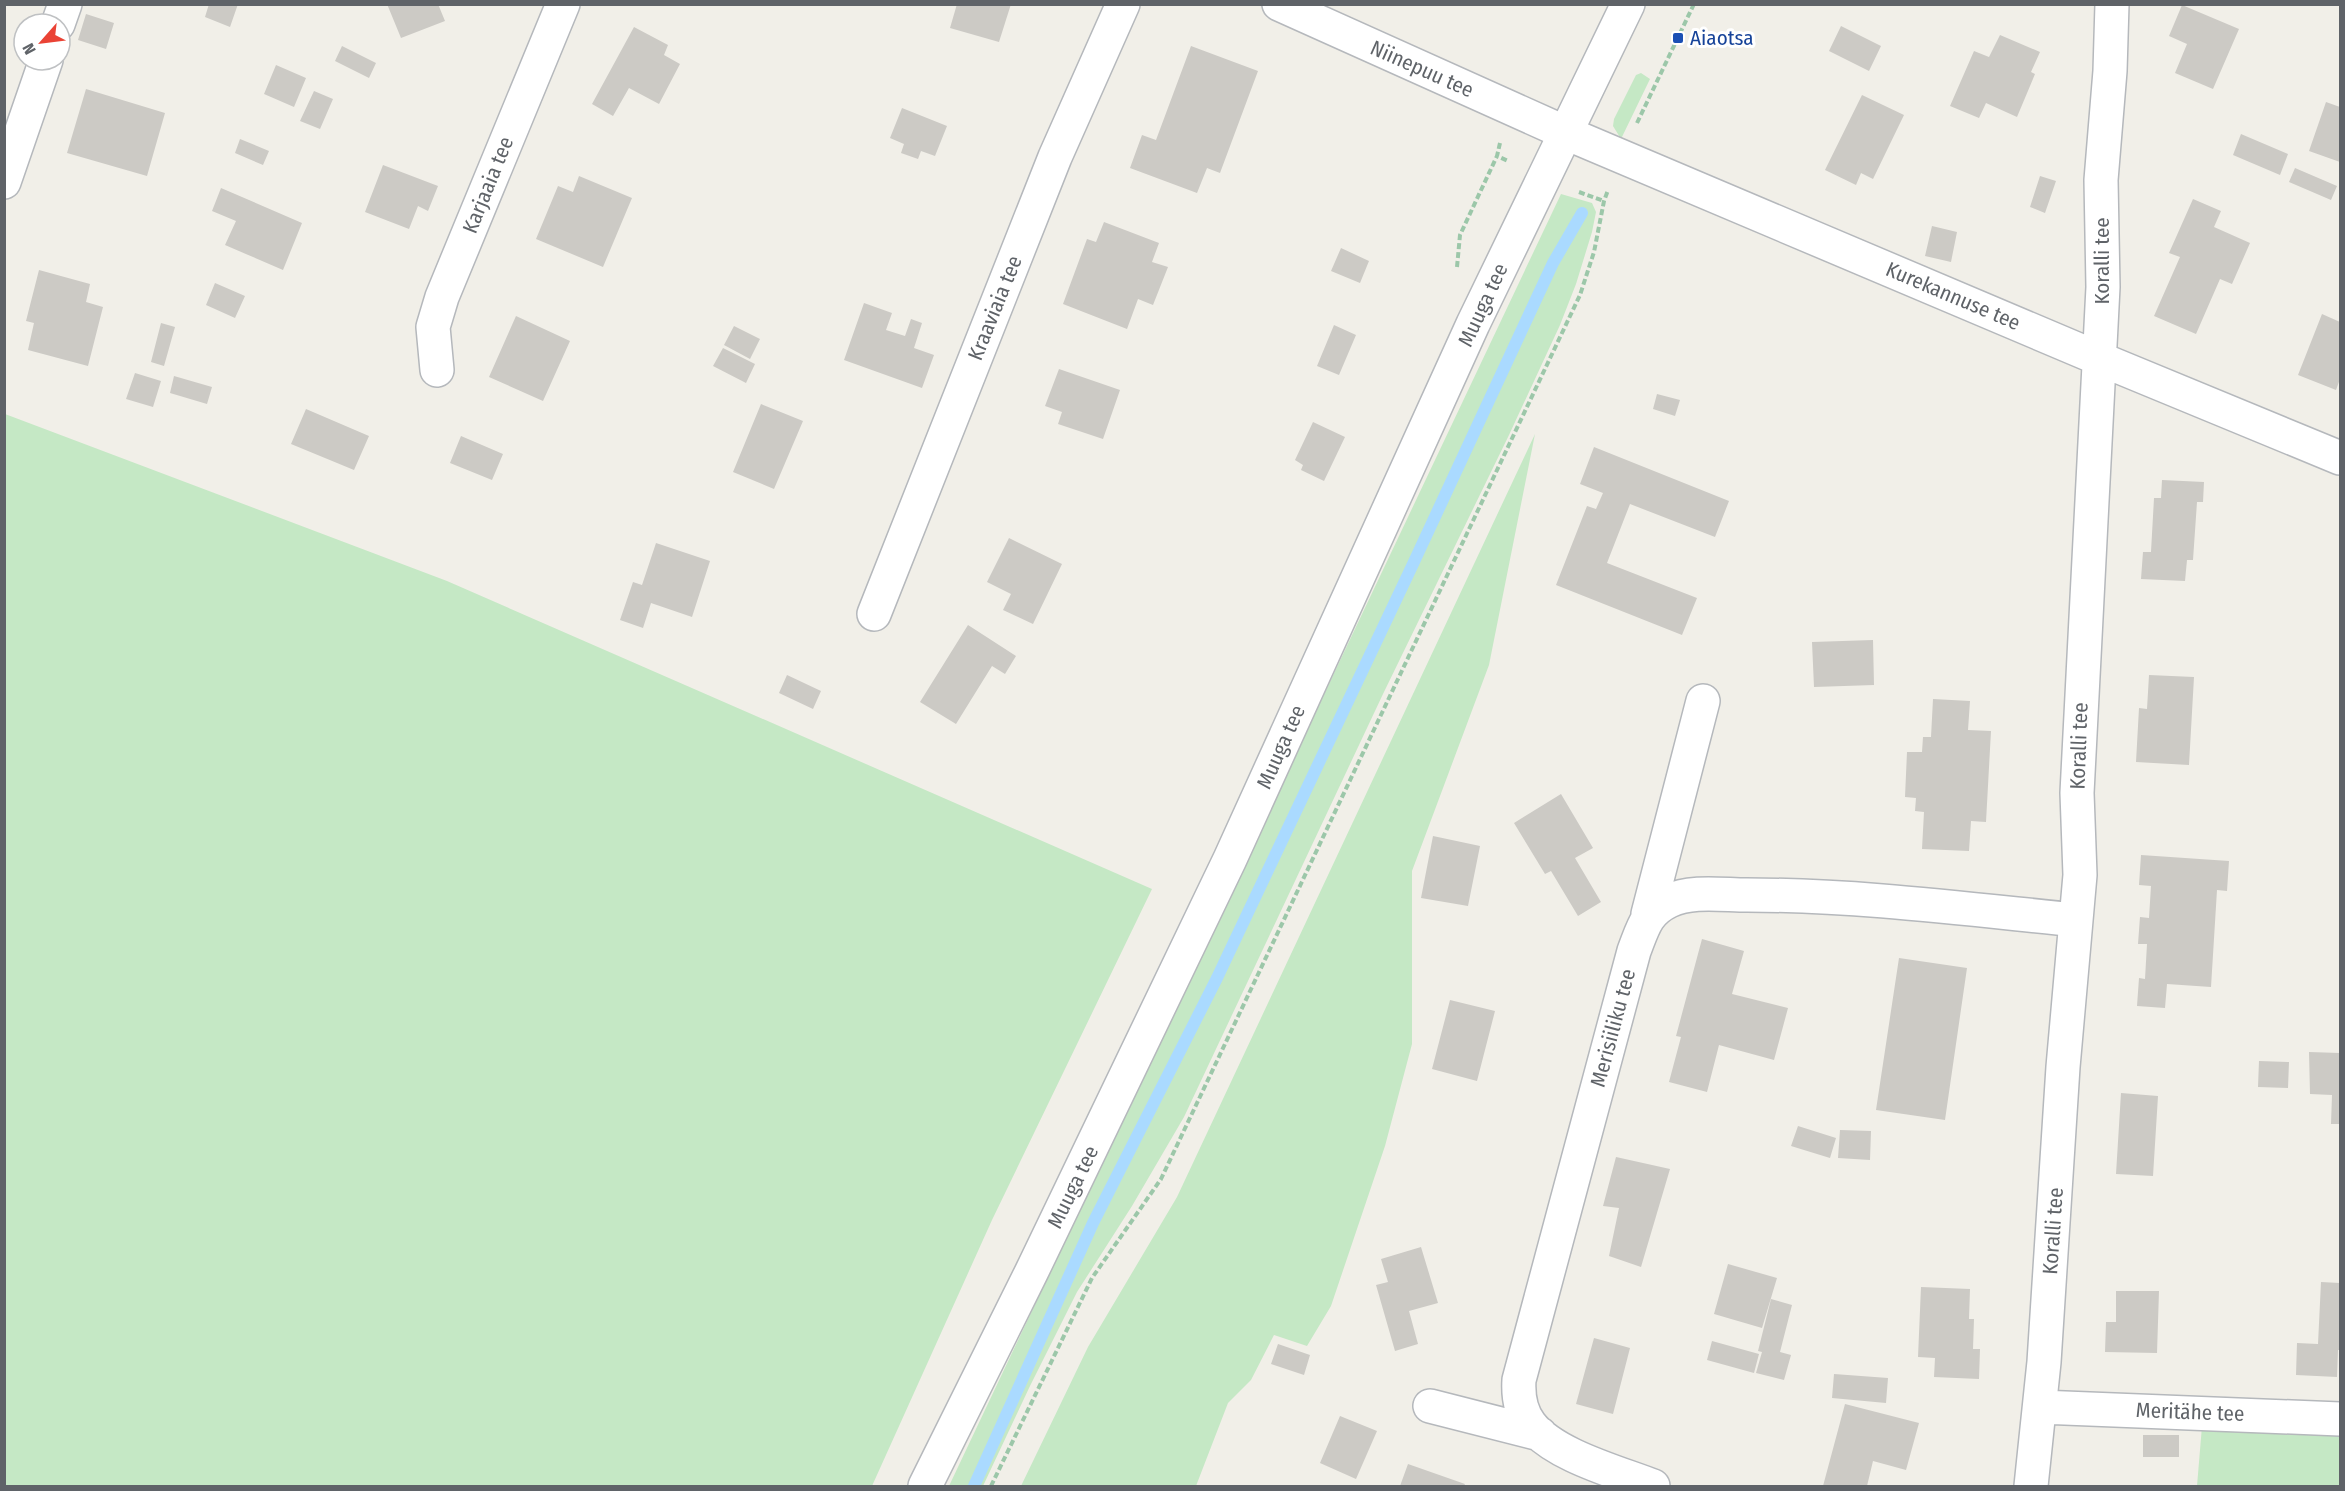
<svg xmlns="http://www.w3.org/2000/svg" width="2345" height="1491" viewBox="0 0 2345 1491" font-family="'Fira Sans Condensed',sans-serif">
  <rect width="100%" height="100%" fill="#f1efe8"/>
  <path fill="#c5e8c5" d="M1641,73L1650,79L1621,139L1613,126L1614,119L1636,75Z
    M1561,194L1592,203L1596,212L1592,232L1576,284L1560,325L1509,435L1383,694L1184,1117L1132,1206L1077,1292L1030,1386L983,1486H949Z
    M5,414L447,581L1152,889L992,1220L872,1486H5Z
    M1535,434L1489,665L1412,871V1044L1385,1146L1331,1306L1307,1346L1274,1335L1251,1380L1228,1403L1196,1486H1021L1088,1347L1177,1197Z
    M2203,1414L2340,1418V1486H2197Z"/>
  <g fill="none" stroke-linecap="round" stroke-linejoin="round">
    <path stroke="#aadaff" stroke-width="12" d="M974,1486L1093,1223L1217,978L1413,564L1553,263L1582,213"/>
  </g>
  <path fill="#cccac5" d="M209,4H238L230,27L205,17Z
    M387,4H438L445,21L401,38Z
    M957,4H1011L999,42L950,28Z
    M2182,5L2239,29L2213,89L2175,73L2187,44L2169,36Z
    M86,14L114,23L106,49L78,40Z
    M1841,26L1881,46L1869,71L1829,51Z
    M634,27L668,45L664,55L680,64L659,104L629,88L613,116L592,104Z
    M2000,35L2040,52L2031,72L2035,74L2017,117L1986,103L1979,118L1950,106L1974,51L1989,57Z
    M342,46L376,63L369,78L335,61Z
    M1191,46L1258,71L1220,173L1207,168L1197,193L1130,168L1142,135L1156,140Z
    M276,65L306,78L294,107L264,94Z
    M86,89L165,113L147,176L67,153Z
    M314,91L333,99L320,129L300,121Z
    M1862,95L1904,115L1873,179L1861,173L1856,185L1825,170Z
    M2326,102L2340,107V162L2309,151Z
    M902,108L947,126L935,156L921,151L918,159L901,153L904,144L890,138Z
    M2241,134L2288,154L2280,175L2233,155Z
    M240,139L269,151L263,165L235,153Z
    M383,165L438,186L428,211L418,206L409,229L365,212Z
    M2295,168L2337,186L2331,200L2289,182Z
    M579,176L632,198L603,267L536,239L558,186L573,192Z
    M2040,176L2056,181L2045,213L2030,207Z
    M221,188L302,223L283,270L225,245L236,221L212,211Z
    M2193,199L2221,211L2214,227L2250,243L2232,284L2220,279L2196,334L2154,316L2180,257L2169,253Z
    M1104,222L1159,243L1152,262L1168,267L1153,305L1138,299L1127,329L1063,304L1087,239L1096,242Z
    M1932,226L1957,232L1951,262L1925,256Z
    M1341,248L1369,261L1360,283L1331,271Z
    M39,270L90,284L86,302L103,307L88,366L28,350L34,323L26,321Z
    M215,283L245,296L235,318L206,305Z
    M864,303L892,313L886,330L905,336L911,319L922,323L914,348L934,355L922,388L844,360Z
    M2322,314L2340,322V379L2336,390L2298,375Z
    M516,316L570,341L543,401L489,377Z
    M161,323L175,327L164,366L151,362Z
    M1334,325L1356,335L1339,375L1317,366Z
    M734,326L760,339L750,359L724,345Z
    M723,348L755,364L746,383L713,366Z
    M1059,369L1120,390L1103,439L1058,424L1062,412L1045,406Z
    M135,373L161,381L153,407L126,399Z
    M174,376L212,387L207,404L170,393Z
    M1657,394L1680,400L1675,416L1653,409Z
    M761,404L803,421L774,489L733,472Z
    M306,409L369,436L354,470L291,444Z
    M1313,422L1345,437L1324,481L1301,470L1303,465L1295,460Z
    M461,436L503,454L492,480L450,463Z
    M1594,447L1729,501L1715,537L1630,504L1607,563L1697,598L1682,635L1556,585L1587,506L1596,509L1603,493L1580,484Z
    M2162,480L2204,482L2203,502H2197L2193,560H2187L2185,581L2141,579L2143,552H2151L2154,498H2161Z
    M1009,538L1062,564L1033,624L1003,610L1011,594L987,582Z
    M656,543L710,561L692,617L651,603L643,628L620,620L633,582L642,585Z
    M968,625L1016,656L1005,674L992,666L956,724L920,702Z
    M1873,640L1874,685L1814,687L1812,642Z
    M787,675L821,691L813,709L779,693Z
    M2149,675L2194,677L2189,765L2136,762L2139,708L2147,709Z
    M1933,699L1970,701L1968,730L1991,731L1986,822L1971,821L1969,851L1922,849L1924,812L1915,811L1916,798L1905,797L1907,752H1922L1923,737H1931Z
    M1561,794L1593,848L1575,858L1601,902L1578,916L1551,871L1545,874L1514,823Z
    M1433,836L1480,846L1468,906L1421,898Z
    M2141,855L2229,861L2227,891L2217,890L2211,987L2167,984L2165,1008L2137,1006L2139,978L2145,979L2147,944H2138L2140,917L2149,918L2151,886L2139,885Z
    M1702,939L1744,951L1732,994L1788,1008L1774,1060L1719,1045L1707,1092L1669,1082L1681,1037L1676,1036Z
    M1899,958L1967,968L1945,1120L1876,1110Z
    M1450,1000L1495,1011L1477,1081L1432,1069Z
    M2309,1052L2340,1053V1124H2331L2332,1095L2310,1094Z
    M2259,1061L2289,1062L2288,1088L2258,1087Z
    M2121,1093L2158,1096L2153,1176L2116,1174Z
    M1798,1126L1836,1138L1830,1158L1791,1146Z
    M1840,1130L1871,1131L1870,1160L1838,1158Z
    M1616,1157L1670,1169L1641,1267L1609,1256L1619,1208L1603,1206Z
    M1421,1247L1438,1303L1409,1311L1418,1344L1395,1351L1376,1285L1388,1282L1381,1259Z
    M1728,1264L1777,1278L1762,1328L1714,1314Z
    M2321,1282L2340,1283V1350H2338L2337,1377L2296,1375L2297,1343L2318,1344Z
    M1921,1287L1970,1289L1969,1319H1974L1973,1349H1980L1979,1379L1934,1377L1935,1358L1918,1357Z
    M2116,1291H2159L2157,1353L2105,1352L2106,1322H2116Z
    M1771,1299L1792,1305L1780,1352L1791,1355L1784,1380L1756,1373L1762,1352L1758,1351Z
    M1594,1338L1630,1348L1613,1414L1576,1404Z
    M1712,1341L1759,1354L1754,1373L1707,1360Z
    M1278,1344L1310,1355L1304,1375L1271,1364Z
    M1834,1374L1888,1378L1886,1403L1832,1398Z
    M1845,1404L1919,1423L1906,1470L1873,1461L1867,1486H1823Z
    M1340,1416L1377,1431L1356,1479L1320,1463Z
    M2143,1435H2179V1457H2143Z
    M1408,1464L1465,1484L1464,1486H1400Z"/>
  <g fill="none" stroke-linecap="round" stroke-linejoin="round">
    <g stroke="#b5b8bc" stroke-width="36">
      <path id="minor" d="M1279,4L1566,133L2100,359L2340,458
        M58,24L65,4
        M4,182L46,60
        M437,370L433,327L442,297L563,4
        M874,614L1055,157L1123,4
        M1648,914L1703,701
        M1430,1406L1540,1434
        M2040,1407L2340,1419
        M1653,1486C1617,1472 1553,1455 1530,1424C1520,1411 1518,1396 1519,1380L1634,951C1643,928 1646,912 1669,901C1691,890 1723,895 1747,895C1857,895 1966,909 2076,920
        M2031,1486L2044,1362L2063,1067L2080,875L2077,793L2103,287L2101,180L2110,71L2112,4"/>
    </g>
    <g stroke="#b5b8bc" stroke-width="36">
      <path id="tertiary" d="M925,1486L1031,1273L1230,859L1473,324L1628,4"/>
    </g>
    <path stroke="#9cc7a9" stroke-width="4" stroke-dasharray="6 3" stroke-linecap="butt" d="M1637,123L1694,4
      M1500,143L1497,156L1508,161
      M1579,192L1604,201
      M1457,267L1460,235L1497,156
      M991,1486L1092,1278L1161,1179L1580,295L1594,252L1604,201L1608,190"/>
    <use href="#minor" stroke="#fff" stroke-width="33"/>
    <use href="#tertiary" stroke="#fff" stroke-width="33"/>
  </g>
  <rect fill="#1a4fb4" stroke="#fff" stroke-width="2" x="1672" y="32" width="12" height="12" rx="3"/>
  <g text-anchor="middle" stroke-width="6" stroke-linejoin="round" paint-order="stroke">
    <g font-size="21" fill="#164399" stroke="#fff" text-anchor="start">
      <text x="1690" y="45">Aiaotsa</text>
    </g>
    <g font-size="21" fill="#5f6368" stroke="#fff">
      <text transform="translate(1422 69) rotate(24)" y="7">Niinepuu tee</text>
      <text transform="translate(488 185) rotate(-68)" y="7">Karjaaia tee</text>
      <text transform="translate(2102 261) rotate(-90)" y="7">Koralli tee</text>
      <text transform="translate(1953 296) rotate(23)" y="7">Kurekannuse tee</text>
      <text transform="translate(1483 305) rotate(-65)" y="7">Muuga tee</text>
      <text transform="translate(995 308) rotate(-68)" y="7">Kraaviaia tee</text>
      <text transform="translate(2079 746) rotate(-88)" y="7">Koralli tee</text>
      <text transform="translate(1281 747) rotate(-66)" y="7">Muuga tee</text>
      <text transform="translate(1613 1028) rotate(-75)" y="7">Merisiiliku tee</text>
      <text transform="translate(1073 1187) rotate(-64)" y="7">Muuga tee</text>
      <text transform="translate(2053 1231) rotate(-86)" y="7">Koralli tee</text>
      <text transform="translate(2190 1412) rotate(2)" y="7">Meritähe tee</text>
    </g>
  </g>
  <rect width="2345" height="1491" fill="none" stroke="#5f6368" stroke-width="12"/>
  <g transform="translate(42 42) rotate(242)"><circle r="28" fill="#ffffff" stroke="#bfc1c3" stroke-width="1.5"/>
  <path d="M0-4.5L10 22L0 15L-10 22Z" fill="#ea4335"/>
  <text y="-9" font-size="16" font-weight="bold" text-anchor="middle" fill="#5f6368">N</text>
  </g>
</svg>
